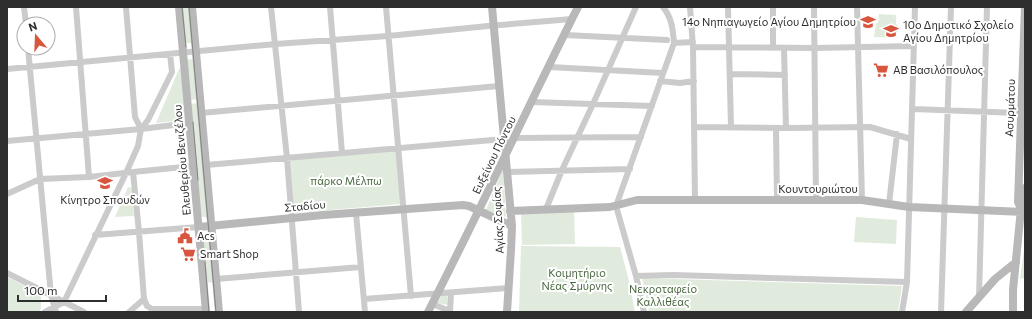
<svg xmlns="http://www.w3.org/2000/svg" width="1032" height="319" viewBox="0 0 1032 319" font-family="Commissioner,sans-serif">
  <rect width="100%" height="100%" fill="#fff"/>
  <path fill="#e1ebdd" d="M181,7H190L193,43H184Z
    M879,14L896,15V24L898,25L897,38L874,37L876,23H878Z
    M195,59L199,99L189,100L184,60Z
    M181,68L186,120L156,123L179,69Z
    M199,103L209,218L199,216L189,104Z
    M397,150L401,204L294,213L290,158Z
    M503,169L506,217L486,210Z
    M128,187L132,188L134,216L115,217Z
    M574,209L575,244L522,245L521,213Z
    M856,217L897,220L896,244L854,242Z
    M210,234L214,282L205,283L200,235Z
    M1025,242V278L1020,279Z
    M521,246L620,247L628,277L635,312H519Z
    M7,277L38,293L41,296V309L39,312H7Z
    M642,278L902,286L898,312H649Z
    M442,295H447L448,305L437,303Z"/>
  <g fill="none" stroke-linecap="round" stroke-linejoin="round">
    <path stroke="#cbcbcb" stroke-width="6" d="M24,7L26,24
      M76,7L89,177
      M126,7L135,117L141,129
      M271,7L287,158L299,312
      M330,7L342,153
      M386,7L411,296
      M690,7L693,47L695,200
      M728,7L731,127
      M773,7V48
      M814,7L816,200
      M857,7L862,200
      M565,35L667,40
      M674,43L693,42
      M693,47L815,48L913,46
      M28,48L51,295L56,312
      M784,48L786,128
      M549,67L663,73
      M7,69L276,44L388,36L488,26L572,19
      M730,74L785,75
      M660,81L680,83L694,81
      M531,102L652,106
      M913,109L1021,113
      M201,113L499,86
      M694,127L786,128L870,127L911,139
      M776,128L777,200
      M514,138L641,137
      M7,141L141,129L190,123
      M206,165L504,139
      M133,172L193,166
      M506,172L630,169
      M7,194L40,179L89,177L133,172L139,232L144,299L147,306L152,309H206
      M889,204L897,134
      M546,209L562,170L593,104L636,7
      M356,213L365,312
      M95,235L199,227
      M7,273L84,312
      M636,276L673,275L907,282
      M216,279L361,267
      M979,297L987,7
      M364,299L508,288
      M432,304L450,311
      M45,312L64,302L126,173L138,146L141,129L148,120L172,72L170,54
      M129,312L144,299
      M450,312L451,293
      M644,312L636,276L616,206L674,43C673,30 672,18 663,7
      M902,312L907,282L915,7
      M941,312L951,7"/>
    <path stroke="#b8b8b8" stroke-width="8" d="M179,7L206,312
      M192,7L219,312
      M492,7L512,226L511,250L507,312
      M1021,209L1025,203V188
      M510,211L610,207L637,200H862L909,207L1021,212
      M199,227L323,215L463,205L469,206L512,226
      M428,312C480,211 527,108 578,7
      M966,312L995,279L1016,262
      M1013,312V290L1021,209L1018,202L1025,7"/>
    <path stroke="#838383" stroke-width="1" d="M182,7L186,47
      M189,7L216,312
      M193,122L198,180
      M205,262L209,312"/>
  </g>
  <defs>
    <g id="school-bare" transform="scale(1.2)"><path d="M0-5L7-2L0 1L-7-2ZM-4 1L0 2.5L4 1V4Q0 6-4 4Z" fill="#d8553e" stroke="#fff" stroke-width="2.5" paint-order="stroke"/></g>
    <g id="supermarket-bare" transform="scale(1.2)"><path d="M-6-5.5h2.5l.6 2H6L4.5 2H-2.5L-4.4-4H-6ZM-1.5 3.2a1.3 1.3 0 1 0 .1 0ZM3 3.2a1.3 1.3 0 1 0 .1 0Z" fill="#d8553e" stroke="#fff" stroke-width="2.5" paint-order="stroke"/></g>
    <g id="civic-bare" transform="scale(1.2)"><path d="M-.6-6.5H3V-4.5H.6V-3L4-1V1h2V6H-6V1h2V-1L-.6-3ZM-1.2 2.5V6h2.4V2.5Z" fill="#d8553e" stroke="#fff" stroke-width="2.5" paint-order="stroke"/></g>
  </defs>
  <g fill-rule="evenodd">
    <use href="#school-bare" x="868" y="22"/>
    <use href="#school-bare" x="891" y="31"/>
    <use href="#supermarket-bare" x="881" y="70"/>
    <use href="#school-bare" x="105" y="183"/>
    <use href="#civic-bare" x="185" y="236"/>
    <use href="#supermarket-bare" x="188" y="254"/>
  </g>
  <g text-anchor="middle" stroke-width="4" stroke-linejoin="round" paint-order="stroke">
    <g font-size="11" fill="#2e2e2e" stroke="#fff" text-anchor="start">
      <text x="856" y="26" text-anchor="end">14ο Νηπιαγωγείο Αγίου Δημητρίου</text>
      <text x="903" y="29">10ο Δημοτικό Σχολείο<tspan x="903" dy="13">Αγίου Δημητρίου</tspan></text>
      <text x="893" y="74">ΑΒ Βασιλόπουλος</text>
      <text x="105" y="204" text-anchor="middle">Κίνητρο Σπουδών</text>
      <text x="197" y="240">Acs</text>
      <text x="200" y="258">Smart Shop</text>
    </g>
    <g font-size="11" fill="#2e2e2e" stroke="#fff">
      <text transform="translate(1010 108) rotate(-88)" y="4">Ασυρμάτου</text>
      <text transform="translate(494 155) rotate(-64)" y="4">Ευξείνου Πόντου</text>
      <text transform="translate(182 160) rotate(-95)" y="4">Ελευθερίου Βενιζέλου</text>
      <text x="818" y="193">Κουντουριώτου</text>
      <text transform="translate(305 206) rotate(-5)" y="4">Σταδίου</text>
      <text transform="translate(498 220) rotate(-93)" y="4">Αγίας Σοφίας</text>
    </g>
    <g font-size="11" fill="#49673f" stroke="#fff">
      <text x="346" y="185">πάρκο Μέλπω</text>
      <text x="577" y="277">Κοιμητήριο<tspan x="577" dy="13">Νέας Σμύρνης</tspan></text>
      <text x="663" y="293">Νεκροταφείο<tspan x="663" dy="13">Καλλιθέας</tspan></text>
    </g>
  </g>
  <rect width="1032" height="319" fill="none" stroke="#2e2e2e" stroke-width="16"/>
  <g transform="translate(36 36) rotate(341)"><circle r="19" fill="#ffffff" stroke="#ababab"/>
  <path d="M0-3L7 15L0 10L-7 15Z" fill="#d8553e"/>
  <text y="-6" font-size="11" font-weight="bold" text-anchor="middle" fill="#2e2e2e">N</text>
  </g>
  <path d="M18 295v6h88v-6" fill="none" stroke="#2e2e2e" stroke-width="2"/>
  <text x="24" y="295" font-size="12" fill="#2e2e2e" stroke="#ffffff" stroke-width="3" paint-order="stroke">100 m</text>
</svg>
